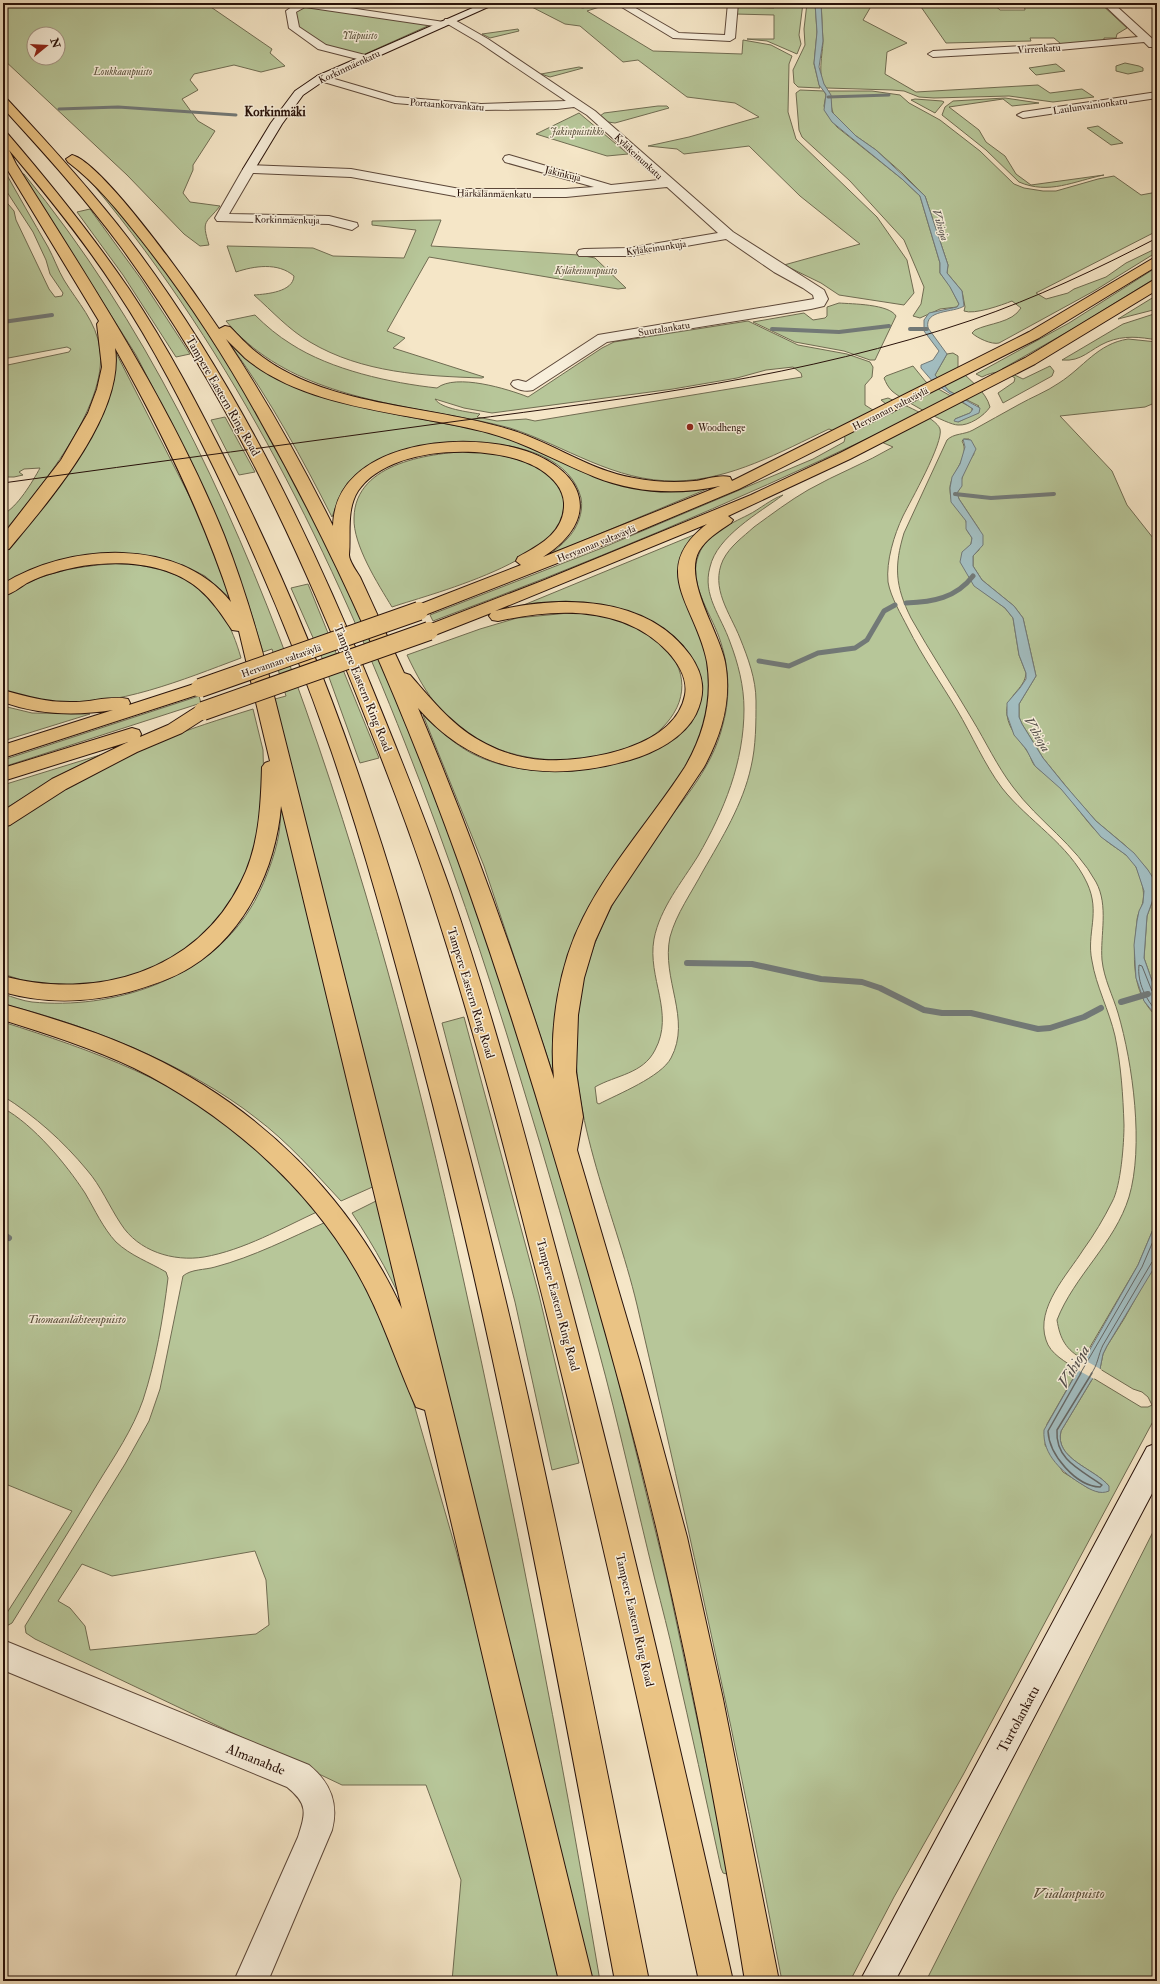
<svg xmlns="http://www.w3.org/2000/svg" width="1160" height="1984" viewBox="0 0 1160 1984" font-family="'IM FELL Double Pica',serif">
  <rect width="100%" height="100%" fill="#f5e6c7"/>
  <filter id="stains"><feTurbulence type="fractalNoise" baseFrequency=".005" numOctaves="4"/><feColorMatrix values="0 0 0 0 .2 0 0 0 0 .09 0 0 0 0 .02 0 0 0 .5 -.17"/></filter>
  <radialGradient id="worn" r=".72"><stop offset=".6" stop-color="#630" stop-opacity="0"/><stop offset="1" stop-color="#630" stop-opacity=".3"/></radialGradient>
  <path fill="#b7c699" stroke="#706c52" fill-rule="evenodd" d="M3,3H205L272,49L270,53L285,66L261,72L234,65L194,74L190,80L198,90L182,99L198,121L215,131L193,165V170L183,193L190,202L220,206C206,224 201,219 209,245L200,246L184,234L127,175L3,59ZM34,34H58V58H34Z
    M524,3H561L583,8L600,3H612L587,11L653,51L742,54L743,40L771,45L792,56L789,64L788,112L796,139L877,217L907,260L914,293L904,305L839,295L821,283L784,265L860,244L800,196L749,146L684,154L677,149L648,146L689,137L759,117L735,103L687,97L638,60L623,62L580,26L565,24Z
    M774,3H803L799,35L801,44L797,54L767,41L747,39H774V15L735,14L736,7L774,8Z
    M807,3H815L817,32L814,64L820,88L798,87L794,83L793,70L805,45L804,29Z
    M821,3H873L863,20L907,43L887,52L885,74L916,92L1038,85L1050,93L1082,89L1094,97L1053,102L1009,96L934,98L919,97L904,91L892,90L827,88C816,79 823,53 823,40C822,28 822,16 821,3Z
    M992,3L1000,10H1025L1024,4L1100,3L1127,28L1117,34L1116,38H1104V42L1061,44L1054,38H1030L1031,41L946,43L919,4Z
    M304,6L432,24L363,55L324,46L297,27L296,10Z
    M518,29L519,31L490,38L482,34Z
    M1125,63L1139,66L1143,68V71L1128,74L1116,71V66Z
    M1056,64L1065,71L1036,75L1029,68Z
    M579,67L583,68L550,77L541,74Z
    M800,90L824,91L826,95L824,106L827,114L837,127L902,179L920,196L940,263V273L950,286L959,304L957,307L940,309L920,318L913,316L921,304L924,287L904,240L850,181L802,137L799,130L796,93Z
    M827,91H872L900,95L909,103L940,120L980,151L1014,184L1024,188L1043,191H1056L1098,179L1114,176L1141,195L1157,192V231L1036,293L1046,299L1068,293L1074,289L1106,277L1126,263L1157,248V252L1094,291L999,343C992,345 977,338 972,333L975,330C989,323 1012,323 1021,308L1012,301C1002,305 974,315 964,311L965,307L962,291L947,273L948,265L925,196L902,173L876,150L856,136L835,116C829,108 833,99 827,91Z
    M1005,98L1039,103L1012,106L1003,99L949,107L979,130L986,142L1005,156L1016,174L1031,185L1104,175C1074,181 1049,195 1019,182L986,150L942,115L945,107L953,101Z
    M915,99L942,101L944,102L935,113L911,100Z
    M658,106H667L669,108L615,123L608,122L600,116L604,113Z
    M579,113L628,154L607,156L536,134Z
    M1098,126L1123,143L1111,145L1087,128Z
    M3,168C18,195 33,221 48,247C54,258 58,270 64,280C78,303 96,321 100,349C108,407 38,491 3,533V514C17,508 33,481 40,468L24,469L19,472L23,475L14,477H3V366L69,352L71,349L67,347L3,359V198L14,211L16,220L49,289L55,297L62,296L63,293L50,274L46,260L33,232L7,192L3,182Z
    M80,169L103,193L146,244L197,314L267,428L357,606L442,811L519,1035L609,1342L667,1578L727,1860V1874L723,1873L721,1868C706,1799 691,1730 675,1661C669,1634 662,1607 655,1580C636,1503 619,1425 598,1348C573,1256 547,1165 519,1074C485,962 448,852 405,743C324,537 225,338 80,169Z
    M22,174H24C144,320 227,495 292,671C364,868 417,1068 462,1273C514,1507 560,1744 600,1981H590L282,730L275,699L286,696L272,649L263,652L248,603L184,448L136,355Z
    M90,209L141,279L190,354L176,357L123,275L77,212Z
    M441,220L431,246L579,255L595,258L626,288L618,289L429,257L387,331L405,338L393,348L484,377L482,378C424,376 362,373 310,342C289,330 272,311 254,295C267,294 293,292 294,276C278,262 254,266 236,272L227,246L313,248L333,256L404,258L416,230L372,225V221Z
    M1157,267V277L1076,327L1002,369L1023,379L1050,366L1054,371L1052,376L1003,403L998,393L1014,382L1015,378C1003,370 994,371 982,377L976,374L1069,323Z
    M1157,295V309L1118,319Z
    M839,303C852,304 889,304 896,316L875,360H870L844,351L795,342L753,322L804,313L813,320L825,318L827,316V307Z
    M1157,313V340C1140,337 1124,335 1107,342C1090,349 1082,362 1062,360L1123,324Z
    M255,315C266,326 278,336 291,344C331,370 391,383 437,388C456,373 508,389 528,397L602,348L614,342L748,321L798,345L847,354L870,362L873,367L872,377L865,385V405L876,412L893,413L895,411L881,400L888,398C899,403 936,417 940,429C944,442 910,502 903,516C894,535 886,561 888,582C891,598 901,614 908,628C922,656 941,683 957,710C972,735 984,764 1002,788C1028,821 1069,844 1087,883C1101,913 1086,933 1092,961C1096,986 1109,1010 1115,1036C1121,1065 1123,1095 1124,1125C1124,1143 1121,1186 1112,1202C1104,1218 1094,1235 1083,1250C1068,1274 1035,1308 1046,1340C1050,1354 1066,1362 1078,1370L1047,1424L1045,1445L1063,1472L1088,1488L1099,1492L1109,1486C1094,1468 1054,1459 1061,1431L1093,1378L1141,1407H1148L1152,1405L1148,1397L1142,1392L1133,1389L1100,1369L1103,1354L1107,1346L1124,1319L1157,1260V1414L963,1775L894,1897L850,1981H782C739,1755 689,1529 637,1305C614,1208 564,1109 578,1007C587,947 614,896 648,847C676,807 712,772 723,724C731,695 729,665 719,637C710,612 687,581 699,554C707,534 730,524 748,515C760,509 771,499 783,495C759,513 717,536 710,567C702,595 721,616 730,642C738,663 744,686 744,709C744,762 724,811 698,856C682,882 660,908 654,939C647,978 675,1013 655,1050C643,1074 616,1075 595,1087L597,1103L599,1104C618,1094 661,1077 671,1058C692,1019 661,979 670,937C676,914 692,892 703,871C722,838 743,804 751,767C756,746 756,723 756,701C756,679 748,658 740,638C730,613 710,588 723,560C730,546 743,537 754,527C772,514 789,501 808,490C836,474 866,463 893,447L879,441L877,434C732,503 584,565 433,621L430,615L602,548L813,459L844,442L845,438L844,435L829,429C780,452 731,480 676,481C614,482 566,446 510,428C488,422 465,418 443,414C365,400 279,385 226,321ZM793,367L801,373L802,377L535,421L526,419L497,421L477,417L480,414C469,412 441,409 435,399L464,408L492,413L673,389L737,378L766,370Z
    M1128,339L1157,342V402L1145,407L1060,416L1112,471L1127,505L1157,543V995L1144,958L1147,916L1155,894L1148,870L1126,846L1096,821L1074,796L1043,758L1022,724L1019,717V704L1036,676L1023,618L1014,606L982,580L973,566V556L979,550V529L959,499L957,493C961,487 960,484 962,478C964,470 969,461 974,454L969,439H964L962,441C971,456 950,474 950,488C950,509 960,506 966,521C967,524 966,527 967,530C968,533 971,535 972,538L971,544L963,552L978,588L1005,608L1013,618L1019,655L1026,673C1025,690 1004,696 1007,715C1009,730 1019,739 1027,751C1031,756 1031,762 1036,767C1044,774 1054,780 1061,788C1075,804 1087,823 1102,837C1113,848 1131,854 1137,869C1141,880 1145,890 1143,901C1142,908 1137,914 1137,921C1133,955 1130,992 1157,1017V1220L1138,1265L1083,1359C1066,1350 1060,1339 1057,1320C1074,1276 1115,1243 1129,1197C1144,1147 1133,1064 1118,1013C1113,996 1104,979 1102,960C1100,935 1109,906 1096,882C1076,845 1038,821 1013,787C997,766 986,742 972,719C952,685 930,652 911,618C895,586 894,566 904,533L947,440C954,433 964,435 973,430C988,422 1003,413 1018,405C1032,397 1046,392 1059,383C1084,367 1097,344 1128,339Z
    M112,345L197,511L231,599L205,576L183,565L136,555H105L3,586V555L26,528L80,455Z
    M232,347L254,364L276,377L394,414L490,432L657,491H688L707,489L549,555C555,550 562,545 567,539C577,529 584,512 581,498C562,422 395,433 350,480C341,490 337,504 332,517C302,458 271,401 232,347Z
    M953,353L958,356V368C969,380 986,391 990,407C984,416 969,426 958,425C947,425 901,399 892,391C888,387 886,383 884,378L886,376L913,366L926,382L972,408V411L970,413L955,419L958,422L966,418L979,406L949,391L935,375L947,354Z
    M225,417L255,472L239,475L211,420Z
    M475,451C503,455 550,462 562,492C587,555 433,593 392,607C378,584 353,545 354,518C355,461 433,453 475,451Z
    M701,532L687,547L713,696L697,753L612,871L555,1080L484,866L423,715C439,730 453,743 471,753C520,779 595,775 644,754C653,750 662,744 671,739L696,665C692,659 689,652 684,647C662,619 618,605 583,603C560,601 537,606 514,609Z
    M125,563C192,572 222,592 241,658C182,680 118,707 54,703C37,702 19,695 3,691V599C34,571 86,565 125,563Z
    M308,584L379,758L360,763L322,658L291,588Z
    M579,612C590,614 602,614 612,617C628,623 648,631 660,642C689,669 689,702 661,729C646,744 627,748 607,754C550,769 479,756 440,709C426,693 416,674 407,655L480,629L517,618Z
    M199,696L201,703L3,767V760Z
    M3,706L32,713L90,714L3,741Z
    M253,709L263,750L264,787L255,857L238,896L194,944L166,962L139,974L116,981L58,986L28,982L3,974V827C52,794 104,766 158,742C188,729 221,719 253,709Z
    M100,755L64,773L3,810V785Z
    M282,794L377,1185L341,1201C314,1172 288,1142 256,1118C189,1065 85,1024 3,1004V994C13,997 23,1001 32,1002C112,1010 206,980 250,909C262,891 276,854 279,833C281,820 281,807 282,794Z
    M464,1017L539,1295L579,1463L552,1470L515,1302L442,1023Z
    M3,1022C91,1050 183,1082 253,1144C276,1165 297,1189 319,1211C282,1228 244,1250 204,1257C173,1262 138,1251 121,1224C109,1206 101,1186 87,1170C63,1141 35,1116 3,1096Z
    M3,1108C34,1125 66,1164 85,1193C95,1210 103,1228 116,1242C131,1256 149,1262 166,1272L168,1278C163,1319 156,1360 143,1400C133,1429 114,1457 98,1483C70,1530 41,1576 12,1623L3,1628V1619L72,1511L3,1483Z
    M380,1199L411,1321C393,1281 376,1249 352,1213Z
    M326,1222L356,1266L388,1332L411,1394L456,1550L526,1811L568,1981H452L461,1880L426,1785H342L35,1639L26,1633L25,1626L125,1464L149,1421L160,1389L183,1276C191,1269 205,1270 215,1267C253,1257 290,1238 326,1222ZM255,1551L266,1580L269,1625L256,1634L90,1650L85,1626L70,1608L58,1601L82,1564L112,1576Z
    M1157,1524V1981H926Z"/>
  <path fill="#a2bdc0" stroke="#727977" d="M815,3H821L823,41L819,67L824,84L831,95L832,112L856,136L876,150L925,196L948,265L947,273L962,291L964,306C954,313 924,309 928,328L947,354L935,375L949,391L980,408L979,413L958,422L954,421L955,419L970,413L973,409L934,383L921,368V365L933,360L939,351L924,331V320L929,313L957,307L959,304L950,287L940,273V263L920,196L902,179L832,122L824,110L826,94L819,85L814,63L817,32Z
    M963,439L971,440L976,449L962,478V486L957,493L959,499L983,535V545L973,556V566L982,580L1014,606L1023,618L1036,676L1019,704V717L1022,724L1043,758L1064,784L1096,821L1134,853L1148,870L1155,881V894L1147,916L1144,958L1157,995V1017L1144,1001L1136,978L1134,945L1137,921L1139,911L1143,903L1144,891L1136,867L1126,855L1101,837L1061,789L1035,766L1026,749L1014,735L1007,715V703L1020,688L1026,679V673L1019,655L1013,618L1005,608L974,586L960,562L962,552L971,544L972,538L966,529V521L951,502L950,488L952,477L960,464L965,447Z
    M1157,1220V1260L1154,1268L1107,1346L1103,1354L1100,1369L1091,1381L1061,1431C1054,1459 1094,1468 1109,1486V1491C1100,1495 1091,1490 1083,1485C1063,1473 1042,1455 1044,1430L1138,1265Z"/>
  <path fill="#f5e6c7" d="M1081,1358L1102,1370L1094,1379L1076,1369Z"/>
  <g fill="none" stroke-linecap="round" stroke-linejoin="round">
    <path stroke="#666865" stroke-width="1" d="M1157,993L1152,991L1142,966L1139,965C1137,983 1146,999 1157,1012
      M1080,1374L1142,1267L1157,1232
      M1091,1374C1098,1365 1098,1355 1103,1345L1152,1262L1157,1260"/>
    <path stroke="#666865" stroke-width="1.5" d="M1081,1373L1048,1431C1049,1455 1076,1486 1100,1487L1102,1485C1081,1470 1055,1460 1057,1430L1092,1373"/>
    <path stroke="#727977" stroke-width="3" d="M828,97L889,95
      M59,109L118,107L236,115"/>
    <path stroke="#727977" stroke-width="4" d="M3,322L52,315
      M772,329L839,332L889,326
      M910,329H927
      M955,494L991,498L1054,494"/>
    <path stroke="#727977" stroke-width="5" d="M906,603C933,602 956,598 973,576
      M759,661L789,666L818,653L855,648L867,640L884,611L895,605"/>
    <path stroke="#727977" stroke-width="6" d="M687,963L752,964L821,979L862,982L880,988L924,1010L942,1013H971L1038,1029L1050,1028L1084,1017L1101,1008
      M1121,1002L1148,994
      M3,1234L9,1238"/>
    <g stroke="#5c4739" stroke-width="2">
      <path id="street" d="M290,3H316L444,22L445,19H453L488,39L595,111L733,232L824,290L828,299L824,306L811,309L607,342L533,390C526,392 515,390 511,384L513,381L518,380L526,382L598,335L814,299L813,295L803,288L774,272L726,239L629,256H579L577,253L579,250L584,249L629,248L718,233L667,187L566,197H460L351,177L253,173L229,214L329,216L357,223L358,226L352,230L329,224L217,221L215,218L243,169L249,165L351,169L460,189H566L594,187L505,162L503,159L505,156L509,155L611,185L659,180L587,115L574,107L557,109L481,110L395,103L317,80L316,78L317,76L321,75L396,97L481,104L566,101L480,43L446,23L445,26L441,27L305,7L296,12L299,27L326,45L369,56L370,58L365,61L318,49L289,28L286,11L293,6Z
        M615,3H627L679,33L725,35L728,3H738L735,38L730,41L673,38Z
        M1102,3H1113L1157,43V47H1149L1144,42L1059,50L933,57L928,54L933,51L1059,44L1138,37Z
        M1157,92V98L1023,118L1017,115L1023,112Z
        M3,1640L309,1765C330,1782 339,1803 332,1830L268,1981H234L298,1837C306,1812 308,1804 287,1787L3,1670Z"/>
    </g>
    <g stroke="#29120a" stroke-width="2">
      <path id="secondary" d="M484,3H497L325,80L303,95L282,124L253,172H245L243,169L271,123L295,91L317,76Z
        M1157,1443V1484L895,1981H860L1147,1447Z"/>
    </g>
    <g stroke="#29120a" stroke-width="2">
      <path id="highway" d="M3,98L7,99C49,144 90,189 128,238C231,374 308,530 372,688C399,754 426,821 450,889C490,1005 522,1124 554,1243C620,1488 677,1734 733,1981H699C646,1736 593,1491 530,1248C500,1130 469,1012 431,896C409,828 383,762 357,696C295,538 221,384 121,247C85,198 44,153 3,108Z
        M3,132L7,133C50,183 92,235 129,289C168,347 200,409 231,471C288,584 335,701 374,821C399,896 420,973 441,1050C527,1356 586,1669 649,1981H615C556,1670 500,1358 419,1051C392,950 365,849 331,750C298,655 259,561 215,470C185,409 154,347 116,290C84,241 47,195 9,150L16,164C91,283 171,404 224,535C242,581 256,628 269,676L417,1265L593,1981H559L425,1410L416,1407C396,1363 382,1316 358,1274C308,1185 224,1113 134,1068C92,1048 47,1034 3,1020V1004C52,1018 102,1033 148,1055C259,1107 351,1198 402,1309L281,806C276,868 245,934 191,967C172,979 150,986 129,992C86,1003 45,1004 3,992V976C95,1001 197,972 241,882C259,847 261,806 262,767L265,763L270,761L239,631L232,630C222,615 213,601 199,589C161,557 98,559 53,573C44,575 35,579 27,583C19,588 12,594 3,596V584C68,543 179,536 231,602C202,513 161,430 115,348C125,414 49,501 9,549L3,550V535L61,460L88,413L97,389L102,367L97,324L99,321L4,164L3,145L6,146L3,142Z
        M72,155C104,163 197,296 219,329L225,326L230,327C238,335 247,345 256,352C325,408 429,404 511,430C553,443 591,471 634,478C654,482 674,483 694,481C705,480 719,474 730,477L732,481L1029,332L1157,256V266L1039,338L739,489L639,531L425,615L419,616L413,615L410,611L413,607L521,565L516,561L518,557C540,545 565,532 564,503C563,488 553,478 541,470C498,442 389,444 358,491C346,510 351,534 349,555C349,561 357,572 360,577C375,609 389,641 404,673L410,675C433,701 454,728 486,744C503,753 524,759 544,760C587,762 675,748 685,695C688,679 678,663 668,652C624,605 556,608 498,621L492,620L489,616L491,613L435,635L429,636L423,635L420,631L423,627L542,581L751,495L840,453L1025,358L1152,281L1157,280V290L1035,364L850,459L728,516L733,520L731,523C719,531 706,539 699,551C683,580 719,631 725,662C732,700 722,734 704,767L611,906L595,941L584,978L578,1015L576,1072L583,1117L577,1150L639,1360L687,1537L723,1699L779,1981H745C721,1832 693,1682 658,1535C629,1413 595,1293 559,1173C483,914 394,658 261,422C226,358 187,298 142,241C119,212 97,184 68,162L66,159ZM226,339C232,345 239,352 245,358C309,411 412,412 489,433C526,443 560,463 595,477C635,493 679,495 720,486L543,557C601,520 587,472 526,451C465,430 335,441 333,526C301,462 266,399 226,339ZM707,524C647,570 697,607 707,662C713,700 704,734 685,767C652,818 610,864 583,918C559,965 549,1027 554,1079C514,953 469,829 418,708C475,774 549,783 630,760C654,753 684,738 696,714C706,693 704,675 690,655C647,595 560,595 495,611Z
        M200,682L206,684L209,688L206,692L3,758V745L113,710C75,716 39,715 3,702V690C29,697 48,703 76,702C92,702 112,695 128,699L130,703L129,705Z
        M203,705L210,707L212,711L210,715L182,733L137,752L66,789L10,825L3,827V811L52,779L128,742L3,781V768L132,728L139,730L141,734L140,737L168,725L196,707Z"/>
    </g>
    <use href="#street" fill="#f8efdb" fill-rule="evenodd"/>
    <use href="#secondary" fill="#f8efdb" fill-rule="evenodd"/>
    <use href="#highway" fill="#eac384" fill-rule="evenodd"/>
    <path stroke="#29120a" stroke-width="1" d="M3,483C155,462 306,442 458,421C632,398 805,377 972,320C1036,298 1097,269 1157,238"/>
    <g stroke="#29120a" stroke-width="20" stroke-linecap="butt">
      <path id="highway-bridge" d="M200,688L419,611
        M203,711L429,631"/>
    </g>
    <use href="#highway-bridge" stroke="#eac384" stroke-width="18"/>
  </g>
  <circle fill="#8f2418" stroke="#f8efdb" stroke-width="1.5" cx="690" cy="427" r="4"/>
  <g text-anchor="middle" stroke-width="3" stroke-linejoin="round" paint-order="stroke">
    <g font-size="10" font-style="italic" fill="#5b513c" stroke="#f8efdb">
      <text x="360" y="39">Yläpuisto</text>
      <text x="123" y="75">Loukkaanpuisto</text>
      <text x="577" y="135">Jakinpuistikko</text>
      <text x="586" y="274">Kyläkeinunpuisto</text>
    </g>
    <g font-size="10" fill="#29120a" stroke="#f8efdb">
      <text transform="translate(1039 48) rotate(-3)" y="4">Virrenkatu</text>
      <text transform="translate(349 66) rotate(-25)" y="4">Korkinmäenkatu</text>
      <text transform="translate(447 104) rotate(4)" y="4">Portaankorvankatu</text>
      <text transform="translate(1090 105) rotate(-8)" y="4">Laulunvainionkatu</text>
      <text transform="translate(639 156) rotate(43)" y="4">Kyläkeinunkatu</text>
      <text transform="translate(563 173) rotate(14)" y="4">Jakinkuja</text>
      <text transform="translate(494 193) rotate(1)" y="4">Härkälänmäenkatu</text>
      <text transform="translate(287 219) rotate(1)" y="4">Korkinmäenkuja</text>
      <text transform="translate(656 247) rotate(-8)" y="4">Kyläkeinunkuja</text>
      <text transform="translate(664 328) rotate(-9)" y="4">Suutalankatu</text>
      <text transform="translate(890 408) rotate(-27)" y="4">Hervannan valtaväylä</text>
      <text transform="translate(596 543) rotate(-22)" y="4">Hervannan valtaväylä</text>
      <text transform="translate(281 660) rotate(-19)" y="4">Hervannan valtaväylä</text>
    </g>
    <g font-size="10" fill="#29120a" stroke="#f8efdb" text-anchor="start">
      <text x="698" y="431">Woodhenge</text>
    </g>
    <g font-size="11" font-style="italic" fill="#534e4a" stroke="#f8efdb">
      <text transform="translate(941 225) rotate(73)" y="4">Vihioja</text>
    </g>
    <g font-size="12" fill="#29120a" stroke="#f8efdb">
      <text transform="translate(223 396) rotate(60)" y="4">Tampere Eastern Ring Road</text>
      <text transform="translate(363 688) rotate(68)" y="4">Tampere Eastern Ring Road</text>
      <text transform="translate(471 993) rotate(73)" y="4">Tampere Eastern Ring Road</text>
      <text transform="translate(558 1305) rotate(75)" y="4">Tampere Eastern Ring Road</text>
      <text transform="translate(635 1620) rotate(77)" y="4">Tampere Eastern Ring Road</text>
    </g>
    <g font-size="12" font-style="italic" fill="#5b513c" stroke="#f8efdb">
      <text x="77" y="1323">Tuomaanlähteenpuisto</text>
    </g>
    <g font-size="13" font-weight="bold" fill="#29120a" stroke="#f8efdb">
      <text x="275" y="116">Korkinmäki</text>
    </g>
    <g font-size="13" font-style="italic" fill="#534e4a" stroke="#f8efdb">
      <text transform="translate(1038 734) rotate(59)" y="5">Vihioja</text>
    </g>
    <g font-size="14" fill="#29120a" stroke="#f8efdb">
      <text transform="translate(1018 1719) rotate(-62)" y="5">Turtolankatu</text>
      <text transform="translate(256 1759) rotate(22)" y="5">Almanahde</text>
    </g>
    <g font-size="14" font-style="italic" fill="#5b513c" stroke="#f8efdb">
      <text x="1069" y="1898">Viialanpuisto</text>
    </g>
    <g font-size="16" font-style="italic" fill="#534e4a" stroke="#f8efdb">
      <text transform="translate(1073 1366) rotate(-59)" y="6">Vihioja</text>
    </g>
  </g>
  <rect width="1160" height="1984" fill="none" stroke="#f5e6c7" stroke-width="16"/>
  <rect x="4" y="4" width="1152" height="1976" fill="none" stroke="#29120a" stroke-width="2"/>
  <rect x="8" y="8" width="1144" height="1968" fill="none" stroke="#29120a"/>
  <g transform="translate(46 46) rotate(72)"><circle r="19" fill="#f8efdb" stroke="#a59787"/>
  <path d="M0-3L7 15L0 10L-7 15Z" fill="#8f2418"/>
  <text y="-6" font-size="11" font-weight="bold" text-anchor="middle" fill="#29120a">N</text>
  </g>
  <rect width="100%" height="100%" filter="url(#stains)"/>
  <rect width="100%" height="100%" fill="url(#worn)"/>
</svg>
